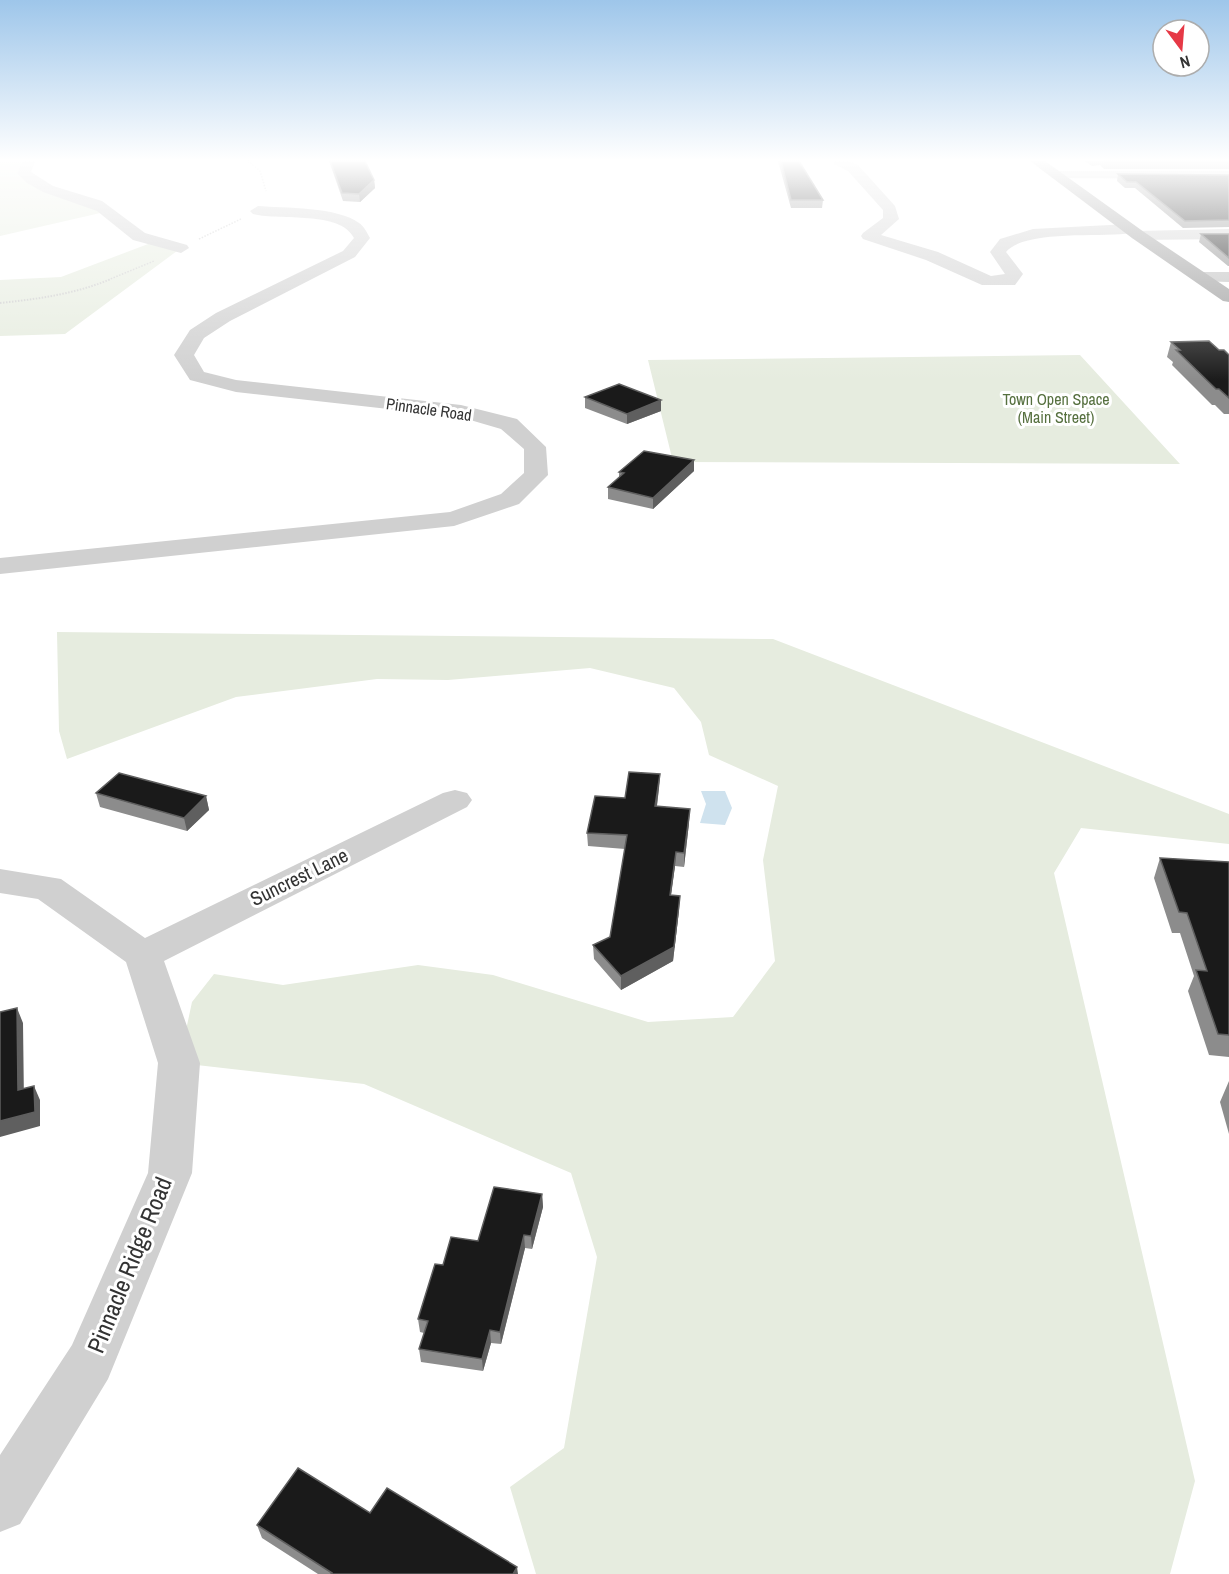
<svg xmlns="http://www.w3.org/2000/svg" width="1229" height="1574" viewBox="0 0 1229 1574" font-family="'Archivo Narrow',sans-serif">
  <rect width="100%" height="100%" fill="#fff"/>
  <path fill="#e6ecdf" d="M0,161H29L24,173L109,211L0,236Z
    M156,241L181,248L65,334L0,336V280L61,277Z
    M1080,355L1180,464L673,462L648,360Z
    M57,632L773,639L1229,814V844L1081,828L1054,873L1195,1481L1170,1574H536L510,1487L564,1448L597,1257L571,1173L364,1084L179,1063L192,1002L214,974L283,985L418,965L493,975L648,1022L733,1017L775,961L763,860L778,786L709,755L701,722L674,688L590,668L448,680L377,679L236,697L67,759L59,731Z"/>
  <path fill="#cfe2ee" d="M701,791H725L732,808L725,825L700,823L706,804Z"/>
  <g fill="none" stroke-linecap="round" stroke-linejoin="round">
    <path stroke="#cdcdcd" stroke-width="1.5" stroke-dasharray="1.5 1.5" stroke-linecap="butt" d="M248,161L260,171L266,191
      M199,239L241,219
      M108,280L154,261"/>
    <path stroke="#cdcdcd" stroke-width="2" stroke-dasharray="1.5 1.5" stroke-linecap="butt" d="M0,303C38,299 75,294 111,279"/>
    <path fill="#d0d0d0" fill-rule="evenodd" d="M23,161H35L31,172L53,186L102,201L145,233L187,245L189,248L181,253L133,240L97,211L43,192L27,183L17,173Z
      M833,161H849L858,165L895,206L899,219L881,235L938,252L991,276L1005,274L990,252L1000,239L1033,229L1129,224L1135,226L1136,231L1229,229V239L1138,240L1132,238L1131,233C1102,238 1025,229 1006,252L1023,274L1015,285H982L926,260L863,239L861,236L863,233L883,218V210L848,171L834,164Z
      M1057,171H1229V179L1052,178L1050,175Z
      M258,206C283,208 339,207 359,223C364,226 367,233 370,238L355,257L230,321L204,338L194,355L204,372L236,380L461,405L517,419L546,447L548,475L519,504L454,526L0,574V558L450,512L501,494L524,473V449L501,429L460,417L236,392L190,380L174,355L190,330L216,313L343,251L354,238C340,210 279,221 253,214L250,211Z
      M455,790L467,793L472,800L467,807L164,961L200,1063L192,1173L108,1379L20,1524L0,1532V1455L72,1345L148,1173L158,1063L126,962L38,899L0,893V869L61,879L145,938L443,793Z"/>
    <path fill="#bdbdbd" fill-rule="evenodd" d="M1202,272H1229V282L1196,281L1193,277L1196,273Z"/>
    <path fill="#9a9a9a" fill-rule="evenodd" d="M1030,161H1045L1144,232L1229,289V302L1223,301L1132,238Z"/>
  </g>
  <path fill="#8c8c8c" d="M329,161H365L374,180L375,188L360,202L343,201Z
    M778,161H799L823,200L822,208H791Z
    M1084,161H1229V169H1104L1100,165L1092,166Z
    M1118,174L1229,175V227L1183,228L1135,188H1125L1117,181Z
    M1201,234H1229V266H1228L1199,242Z
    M1171,342L1219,350L1229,355V414H1224L1215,405H1212L1172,365L1173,362L1167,357Z
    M585,397L661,411L627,424L585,408Z
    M694,471L653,509L608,499V487L619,478V472Z
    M660,774L659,788L657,806L689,823L684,867L675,866L671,896L679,910L673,961L621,990L594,959L593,945L610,937L625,849L588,846L587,833L625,798Z
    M96,793L206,796L209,810L187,831L100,807Z
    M1160,858L1229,862V1057L1209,1055L1188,991L1194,976L1180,933H1172L1154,878Z
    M1229,1081V1134L1220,1102Z
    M542,1194L543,1207L532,1249L525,1248L501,1344L491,1343L483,1371L421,1362L419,1349L424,1333L420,1332L418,1319L443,1265L478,1241Z
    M370,1513L518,1574H318L262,1538L257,1525Z"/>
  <path fill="#5f5f5f" d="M374,180L375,188L360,202L359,194Z
    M661,400V411L627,424V414Z
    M694,460V471L653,509V498Z
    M660,774L659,788L655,820V806Z
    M206,796L209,810L187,831L184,818Z
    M690,809L689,823L684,867V853Z
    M676,852L675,866L669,909L670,895Z
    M680,896L679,910L673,961L621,990V976Z
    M17,1008L23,1023L24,1104L18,1090Z
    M34,1086L40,1100V1126L0,1137V1121Z
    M542,1194L543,1207L532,1249L531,1236Z
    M524,1235L525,1248L501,1344L500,1332Z
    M490,1330L491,1343L483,1371L482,1359Z
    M517,1567L518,1574H513Z"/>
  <path fill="#1a1a1a" stroke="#5f5f5f" stroke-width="1.5" d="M330,161H365L374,180L359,194L342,193Z
    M781,161H799L823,200H791Z
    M1103,161H1229V163L1105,162Z
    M1118,174L1229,175V220L1185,221L1136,182H1127Z
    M1201,234H1229V258Z
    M1209,341L1219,350H1224L1229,355V398L1219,389H1216L1176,350H1180L1171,342Z
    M619,384L661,400L627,414L585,397Z
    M644,451L694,460L653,498L608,487L624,473L619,472Z
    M629,772L660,774L655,806L690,809L684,853L676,852L670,895L680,896L674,947L621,976L593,945L610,937L627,835L587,833L595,796L625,798Z
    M119,773L206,796L184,818L96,793Z
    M1160,858L1229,862V1035L1218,1034L1196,970L1207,971L1187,913L1179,912Z
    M17,1008L18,1090L34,1086L35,1112L0,1121V1012Z
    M494,1187L542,1194L531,1236L524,1235L500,1332L490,1330L482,1359L419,1349L428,1321L418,1319L435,1264L443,1265L451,1237L478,1241Z
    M298,1468L370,1513L387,1488L517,1567L513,1574H331L332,1573L257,1525Z"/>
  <linearGradient id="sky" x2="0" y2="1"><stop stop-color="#9ec6ea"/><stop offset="0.42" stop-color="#fff"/><stop offset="1" stop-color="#fff" stop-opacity="0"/></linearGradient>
  <rect width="1229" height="381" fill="url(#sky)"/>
  <g text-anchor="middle" stroke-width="6" stroke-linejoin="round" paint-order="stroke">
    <g font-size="16" fill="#56703f" stroke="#fff">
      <text x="1056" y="405">Town Open Space<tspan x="1056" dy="18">(Main Street)</tspan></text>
    </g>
    <g font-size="16" fill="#333" stroke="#fff">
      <text transform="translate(429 409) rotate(8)" y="6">Pinnacle Road</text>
    </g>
    <g font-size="20" fill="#333" stroke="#fff">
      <text transform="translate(299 877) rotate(-26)" y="7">Suncrest Lane</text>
    </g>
    <g font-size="24" fill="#333" stroke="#fff">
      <text transform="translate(130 1265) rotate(-68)" y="8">Pinnacle Ridge Road</text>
    </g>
  </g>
  <g transform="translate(1181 48) rotate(164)"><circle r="28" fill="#ffffff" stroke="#adadad" stroke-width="1.5"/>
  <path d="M0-4.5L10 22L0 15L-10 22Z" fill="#e63946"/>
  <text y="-9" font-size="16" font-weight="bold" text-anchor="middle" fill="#333333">N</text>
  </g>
</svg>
